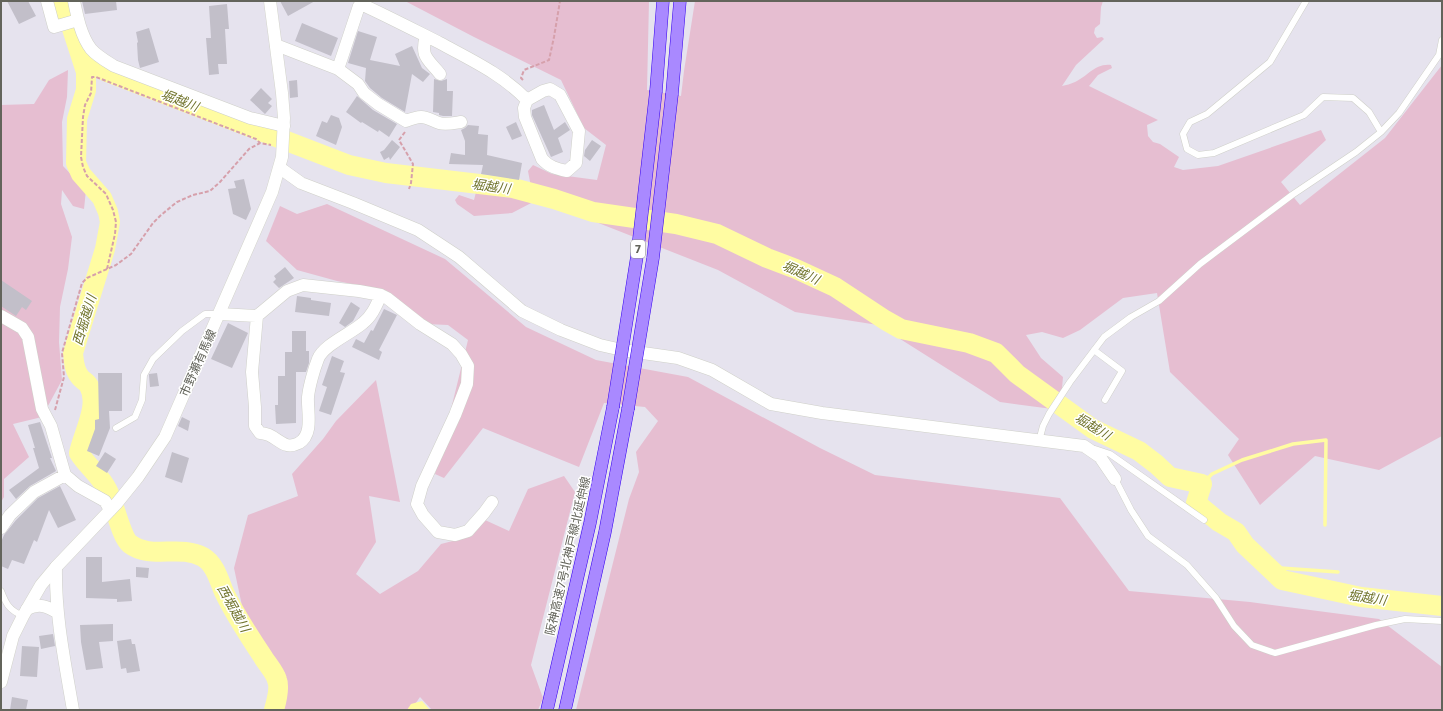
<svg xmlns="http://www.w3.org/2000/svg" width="1443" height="711" viewBox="0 0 1443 711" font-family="Poppins,'Noto Sans JP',sans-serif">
  <rect width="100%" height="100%" fill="#e6e3ee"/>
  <path fill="#e6bed1" d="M405,1H649L647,90L681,96L684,71L695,1H1103L1101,7L1100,24L1095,28L1094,33L1097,38L1102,37L1104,39L1076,65L1062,86C1066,85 1071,84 1075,82C1087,77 1095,63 1111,65L1112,68L1098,75L1089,86L1158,120L1147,125L1148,136L1153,142L1160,144L1179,157L1174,167L1183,170L1218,166L1321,130L1326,140L1281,182L1300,205L1385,138L1442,65V436L1379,470L1315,456L1260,505L1228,455L1239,439L1170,372L1157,293L1123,298L1080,330L1063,338L1042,332L1026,335L1041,358L1063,377L1060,410L1000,402L878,325L795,312L718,270L573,213L535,201L512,213L474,216L457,204L455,200L459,195L474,200L477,188L531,187L528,171L533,165L552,174L597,180L606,145L584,128L561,80L474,37Z
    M68,70L67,97L62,122L63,166L86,190L84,209L73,206L62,190L61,204L72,237L68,269L60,307L59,342L62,380L42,417L13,424L29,457L4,479V497L1,502V105L34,104L49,80Z
    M327,204L445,259L526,327L596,360L688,377L820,448L875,475L1060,498L1129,591L1250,602L1379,619L1442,667V710H576L629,499L639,472L636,452L658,421L645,407L604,403L579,467L483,428L444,478L435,474L468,340L448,325L426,324L387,291L337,281L297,270L266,241L280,206L297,214Z
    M376,380L400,502L369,496L376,542L356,574L380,594L418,571L441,544L472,536L485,520L509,531L528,489L564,476L575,492L531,665L543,698L538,710H432L420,697L411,710H276L285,673L245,620L234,568L248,515L298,496L292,474L323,439L336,421Z"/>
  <path fill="#fffca2" d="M422,701L430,710H407L411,704Z"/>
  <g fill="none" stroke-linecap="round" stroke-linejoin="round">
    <path stroke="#fffca2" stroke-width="3.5" d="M1202,484L1212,474L1242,460L1293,444L1326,440L1325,525
      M1268,567L1338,572"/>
    <path stroke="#fffca2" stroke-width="20" d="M63,1L86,72V90L77,119L76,163L81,174L102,198L108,212L110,222L105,249L73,353C74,362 74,370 80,377C82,380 87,382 89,386C100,405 83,433 79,453C87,466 101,476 108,491C114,502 121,537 130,544C151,560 180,544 203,557C215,564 219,580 224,592C235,615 249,636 263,657C267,664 275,672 277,680C280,687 276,703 274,710
      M80,53L88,62L107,72L349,165L386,173L513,188L554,199L593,212L676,224L717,234L767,258L796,269L835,287L885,320L901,329L969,343L996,353L1017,374L1093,429L1139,451L1156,464L1170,477L1202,484L1196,503L1219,522L1236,532L1245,545L1282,580L1361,597L1442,606"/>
  </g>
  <path fill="#c2bfc9" d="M7,1H28L36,16L19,24Z
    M82,1H116L117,10L85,14Z
    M280,1H315L288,16Z
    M227,4L229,29H225L227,64H218L219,74L209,75L206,38H211L209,6Z
    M302,23L338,38L331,56L295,41Z
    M149,28L159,62L140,68L138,60L137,43L138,42L136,32Z
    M358,31L377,37L370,60L400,66L395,54L412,46L422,68L430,74L423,82L412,74L405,112L382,98L370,88L365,81L366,68L348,63Z
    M434,79L441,81L447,79V91H453L452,116H443L439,115V113L433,112Z
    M297,80L298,97L290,98L289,81Z
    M261,88L272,99L268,103L272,106L265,114L250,100Z
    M357,96L373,110L397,124L389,137L379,130L378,132L362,122L361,123L346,112Z
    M544,105L554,130L565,122L570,130L558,138L563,152L551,157L532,115V110Z
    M331,115L339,118L342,127L336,145L316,136L322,121L327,123Z
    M516,122L522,136L512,140L506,127Z
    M468,125L479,126L478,134L488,135L487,155L522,163L519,180L481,174L483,165L449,164L451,153L465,155V141L461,130L465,128Z
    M392,140L400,147L390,160L389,157L384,160L380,152L384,150Z
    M592,140L601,146L590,161L584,156L585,150Z
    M244,179L251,209L246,220L233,214L228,189L236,188L234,181Z
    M285,267L294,278L279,288L273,282L276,279L274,276Z
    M1,280L32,301L26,310L22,307L16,316L1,306Z
    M297,296L311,298V300L331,303L329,316L295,312Z
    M351,302L360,308L353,321L345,327L339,323Z
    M384,309L397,315L379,350L382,352L379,360L352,347L356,339L364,343L371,330L373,331Z
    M228,323L248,333L232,368L211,359Z
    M292,331H306V351H309V363L306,372H296V423L276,424L275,405H278V376H285V352H292Z
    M332,356L344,361L340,372L345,373L331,415L319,411L327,387L322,385Z
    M98,373H122V411H109L110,428L99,456L87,451L95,429V420L99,419Z
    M157,373L159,386L150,387L149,376V374Z
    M182,417L190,421L188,431L178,426Z
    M40,422L52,458H50L56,471L30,486L16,499L9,490L39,468L33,448H35L28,425Z
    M105,452L116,459L107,473L96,466Z
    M172,452L189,458L182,483L165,477Z
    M60,486L76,520L58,528L49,510L37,542L34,540L24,564L12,560L8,569L1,566V542L4,535L16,520L38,498Z
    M86,557H102V582L130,579L132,601L117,602V599L86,598Z
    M136,567L149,568L148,578L136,577Z
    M113,624V641L99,642L103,668L86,670L81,642L80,625Z
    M53,634L55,646L41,649L39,636Z
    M131,639L132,644H135L140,671L127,673L126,668L121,669L117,641Z
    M22,646L39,647L37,677L20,676Z
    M12,697L28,700L26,710H10Z"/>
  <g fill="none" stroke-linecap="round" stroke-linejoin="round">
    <g stroke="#cfd0c9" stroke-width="7">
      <path id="service" d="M1306,1L1270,62L1207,114L1190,122L1183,134L1187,149L1198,155L1214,153L1304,115L1323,97L1353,98L1369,112L1381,132
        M1094,350L1122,371L1105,400
        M116,428L135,417L142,400L144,375L153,359L182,331L205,314H220
        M1039,441L1043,426L1049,414L1070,382L1104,337L1131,317L1159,301L1200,264L1292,195L1356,152L1381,132L1399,113L1439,55L1442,40
        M1095,449L1110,454L1204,520
        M1115,479L1131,510L1148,536L1187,565L1216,598L1234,626L1252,645L1275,653L1376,625L1405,619L1442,621
        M1,591C6,604 9,610 23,616"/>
    </g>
    <g stroke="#cfd0c9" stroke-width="13">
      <path id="minor" d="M47,1L54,27L78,20
        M74,1C77,16 81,36 91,49C97,56 106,61 114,66L250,118L284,126
        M426,36C420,57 428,59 440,74
        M276,45L338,69L359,6L363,5C389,17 414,30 440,43C471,60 502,74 527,100L524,108L525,117L542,159C549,167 557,169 567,171L576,163L579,131L560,95L550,89L543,91L527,100
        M338,69L358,84L364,93L378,104L406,121C423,114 424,117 439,123C446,125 454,123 461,122
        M280,168L301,183L353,203L418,230L459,257L522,311L561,330L600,345L622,350L678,358L712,370L771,404L822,413L1084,446L1100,457L1115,479
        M220,314L257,316L287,291L303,285L359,291L381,295L387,298L420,324L452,344L461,354L468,366L467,384L455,415L422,486L417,504L423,515L438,532L455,535L468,531L484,513L492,502
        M1,316L22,328L28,337L42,409L51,426L65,475
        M257,316L252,372L255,407V426L260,433C262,433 266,434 269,435C280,440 285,450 299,443C314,434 307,411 308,397C309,387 314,369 318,359C323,345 352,333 363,323C372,316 376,306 381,295
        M1,528L10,515L34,492L65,475L78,486L105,501L110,510"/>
    </g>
    <g stroke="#cfd0c9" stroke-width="13">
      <path id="tertiary" d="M56,567C55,616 65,663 73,710
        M27,609C39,603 47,606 58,613"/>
    </g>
    <g stroke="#d3d4cb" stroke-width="13">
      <path id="secondary" d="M1,682L13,636L23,616L41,585L56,567L117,503L138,477L165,437L272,192L282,157L284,118L282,93L270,1"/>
    </g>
    <g stroke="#3400f1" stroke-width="13">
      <path id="motorway" d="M656,91L663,1
        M672,94L680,1
        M547,710L590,523L613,407
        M565,710L605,532L628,409"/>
    </g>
    <path stroke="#d6a0ab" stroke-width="2" stroke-dasharray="4 2" stroke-linecap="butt" d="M523,80L521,78L524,70L549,60L554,37L560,1
      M405,132L399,140L413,164L411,183L409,189
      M107,269L115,234L116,222L113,210L106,194L87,176L83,167L81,157L83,117L85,105L91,93L92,77H96L256,139L260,143
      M55,410L64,377L62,353L82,283L87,278L116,265L131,254L153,223L161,215L177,202L193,195L210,191L220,182L249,149L260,143L271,145"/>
    <use href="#service" stroke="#fff" stroke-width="6"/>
    <use href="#minor" stroke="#fff" stroke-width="12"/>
    <use href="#tertiary" stroke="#fff" stroke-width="12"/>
    <use href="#secondary" stroke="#fff" stroke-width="12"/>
    <use href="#motorway" stroke="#a989ff" stroke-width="12"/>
    <g stroke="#3400f1" stroke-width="13" stroke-linecap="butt">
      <path id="motorway-bridge" d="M613,407L637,256L656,91
        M628,409L653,258L672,94"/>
    </g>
    <use href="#motorway-bridge" stroke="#a989ff" stroke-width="12"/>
  </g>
  <g text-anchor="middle" stroke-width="3" stroke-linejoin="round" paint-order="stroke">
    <rect fill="#fff" stroke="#92928c" stroke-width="1" x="631" y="240" width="14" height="18" rx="3"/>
    <g font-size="11" font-weight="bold" fill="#63645b">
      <text x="638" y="253">7</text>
    </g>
    <g font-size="12" fill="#63645b" stroke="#fff">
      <text transform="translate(198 363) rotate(-66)" y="4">市野瀬有馬線</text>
      <text transform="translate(568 556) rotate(-77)" y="4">阪神高速7号北神戸線北延伸線</text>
    </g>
    <g font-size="13" font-style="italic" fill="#71742c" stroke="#fff">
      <text transform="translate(180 100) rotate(21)" y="5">堀越川</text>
      <text transform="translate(491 186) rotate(8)" y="5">堀越川</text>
      <text transform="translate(801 272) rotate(24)" y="5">堀越川</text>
      <text transform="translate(84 320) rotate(-73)" y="5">西堀越川</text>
      <text transform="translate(1093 426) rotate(31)" y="5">堀越川</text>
      <text transform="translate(1367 597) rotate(9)" y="5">堀越川</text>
      <text transform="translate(234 608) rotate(61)" y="5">西堀越川</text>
    </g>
  </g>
  <rect width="1443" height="711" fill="none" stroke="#63645b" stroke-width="4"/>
</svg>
